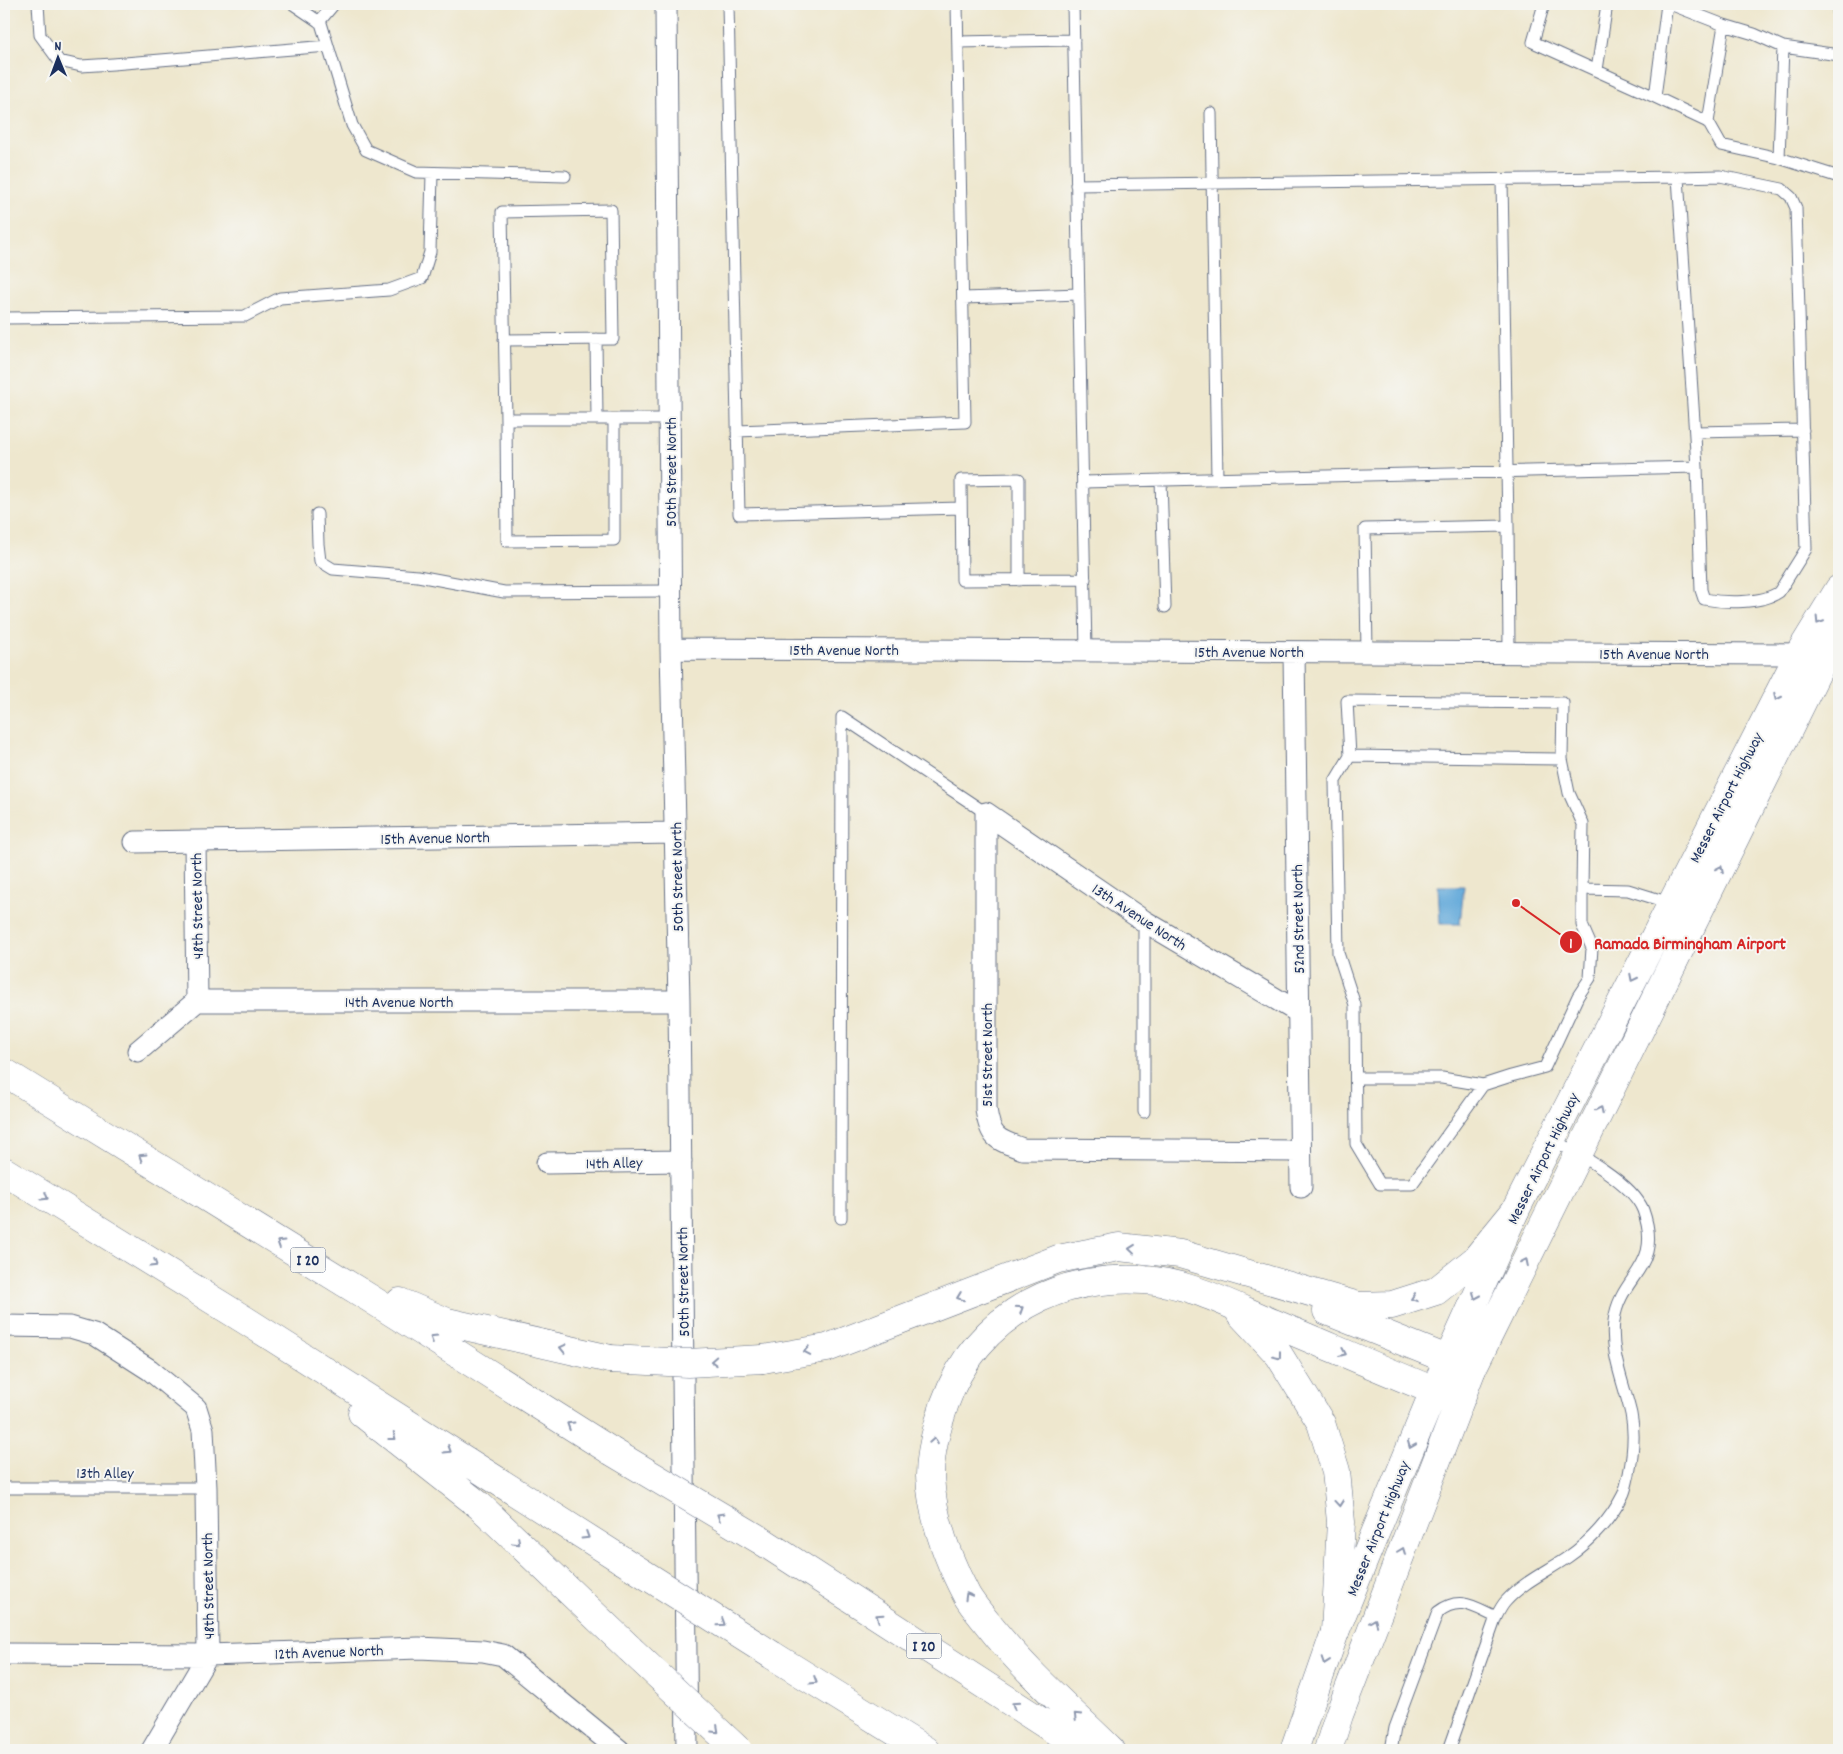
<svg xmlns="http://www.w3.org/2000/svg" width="1843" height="1754" viewBox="0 0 1843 1754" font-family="Dekko,sans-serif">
  <rect width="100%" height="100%" fill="#f6f6f2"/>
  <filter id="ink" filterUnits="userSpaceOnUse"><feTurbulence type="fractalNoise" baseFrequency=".02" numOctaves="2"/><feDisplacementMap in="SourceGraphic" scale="10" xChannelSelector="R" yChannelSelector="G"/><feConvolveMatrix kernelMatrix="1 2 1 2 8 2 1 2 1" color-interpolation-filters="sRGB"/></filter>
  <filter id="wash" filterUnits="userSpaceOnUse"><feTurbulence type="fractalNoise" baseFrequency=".0096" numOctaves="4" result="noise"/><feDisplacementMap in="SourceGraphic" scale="20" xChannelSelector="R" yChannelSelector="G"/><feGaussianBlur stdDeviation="1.12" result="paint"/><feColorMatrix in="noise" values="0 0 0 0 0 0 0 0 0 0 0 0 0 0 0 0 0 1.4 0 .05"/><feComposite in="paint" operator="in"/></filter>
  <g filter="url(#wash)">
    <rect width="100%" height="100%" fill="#eee7ce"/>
    <path fill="#65aada" stroke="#406c9c" d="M1438,886H1464L1460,924H1440Z"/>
  </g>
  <g filter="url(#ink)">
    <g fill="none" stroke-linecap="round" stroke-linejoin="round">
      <g stroke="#656f85" stroke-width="13">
        <path id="service" d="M38,4L40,35L59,61L81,66L113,64L328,46
          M293,4L321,23L352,125L366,150L416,172L565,176
          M728,4L739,514L961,508
          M1073,4L1086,650
          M1544,4L1533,42L1655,97
          M1667,4L1655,97L1708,122L1721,145L1779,158L1783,47L1754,34L1724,25L1670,4
          M1838,4L1839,35
          M319,22L334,4
          M958,42L1074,40
          M1783,47L1839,55
          M1597,70L1607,4
          M1211,113L1217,479
          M1708,122L1724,25
          M1779,158L1839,177
          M1678,177L1720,176L1782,189L1791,197L1796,208L1806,549L1779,592C1762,604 1724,603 1704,599L1701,590L1697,467
          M1502,180L1508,526
          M1076,185L1678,177L1697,467L1083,482
          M963,298L1079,294
          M4,318L245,316L280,298L389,290L422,278L430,252L432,173
          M596,339L597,419
          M504,340L613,339L611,210L502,212L506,419H669
          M506,419L507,541L614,540V419
          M737,431L965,422L957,4
          M1695,432L1803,430
          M1161,480L1165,607
          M317,514L318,544L320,561L333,569L418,576L504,592L671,591
          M1019,580V479L961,480L962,580L1085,579
          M1367,652L1365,529L1508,526L1509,652
          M1350,756L1562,759
          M1582,889V925L1592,948L1590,978L1578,996L1545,1067L1511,1076L1483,1085L1412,1184H1380L1356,1144L1355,1005L1338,953L1335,781L1350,756L1347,701L1563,703L1562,759L1569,793L1583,824L1582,889L1628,890L1673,904
          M1144,921V1112
          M1356,1078H1442L1483,1085
          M841,1218L842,717L986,813
          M4,1488H206
          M1391,1750L1395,1728L1438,1612C1460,1595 1474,1607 1496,1617
          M1449,1750L1496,1617C1499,1611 1502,1605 1506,1601C1523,1582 1548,1571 1568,1557C1590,1542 1611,1519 1623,1495C1626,1489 1627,1481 1629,1474C1633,1454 1635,1433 1631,1414C1624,1383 1610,1354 1614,1321C1620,1274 1664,1269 1643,1210C1632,1182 1577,1153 1551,1139"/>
      </g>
      <g stroke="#656f85" stroke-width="23">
        <path id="minor" d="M666,4L671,649L679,1001L687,1750
          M671,649L1811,654
          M1294,652L1301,1187
          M986,813V1109C990,1138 997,1140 1023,1149L1300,1151
          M986,813L1144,921L1298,1012
          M135,842L674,833
          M195,842L197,1001
          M138,1051L197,1001H679
          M547,1163L681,1161
          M4,1326L70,1327L94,1334L150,1370L196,1408L203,1430L206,1488L208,1655L152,1750
          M4,1654L208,1655L419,1648L483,1651L503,1655L619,1750"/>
      </g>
      <g stroke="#656f85" stroke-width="29">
        <path id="secondary" d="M1294,1750L1335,1632L1364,1560L1434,1391L1515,1211L1799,654L1839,589
          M1328,1750L1339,1715L1472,1369L1826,654L1839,633"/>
      </g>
      <g stroke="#656f85" stroke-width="29">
        <path id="motorway" d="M4,1072L371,1299L611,1451
          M4,1171L245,1320L622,1560
          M400,1302L447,1322L610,1359
          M1327,1311L1472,1369
          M1240,1313L1279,1355L1321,1423L1336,1471L1341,1522L1335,1632
          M763,1359L827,1348L1058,1259L1119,1247L1180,1254L1358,1306L1392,1305L1436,1291L1475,1260L1515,1211
          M362,1413L480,1506L630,1649
          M762,1541L1085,1750
          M772,1655L925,1750
          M1111,1750C1069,1709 1024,1670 988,1624C981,1615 973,1606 967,1596C947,1558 932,1519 930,1476C930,1458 934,1439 939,1422C965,1325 1046,1274 1144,1280C1189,1282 1232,1306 1273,1323C1335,1349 1397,1376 1459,1401"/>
      </g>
      <use href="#service" stroke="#fff" stroke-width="11"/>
      <use href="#minor" stroke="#fff" stroke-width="21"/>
      <use href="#secondary" stroke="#fff" stroke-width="28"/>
      <use href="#motorway" stroke="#fff" stroke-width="28"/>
      <g stroke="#656f85" stroke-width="29" stroke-linecap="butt">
        <path id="motorway-bridge" d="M610,1359L688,1363L763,1359
          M611,1451L762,1541
          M622,1560L772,1655
          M630,1649L738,1750"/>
      </g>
      <use href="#motorway-bridge" stroke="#fff" stroke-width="28"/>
    </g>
    <defs><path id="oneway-chevron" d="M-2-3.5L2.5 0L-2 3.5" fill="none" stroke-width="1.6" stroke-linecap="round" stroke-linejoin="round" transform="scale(1.25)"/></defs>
    <g stroke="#8d97ae">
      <use href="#oneway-chevron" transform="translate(1819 621) rotate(122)"/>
      <use href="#oneway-chevron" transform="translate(1777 697) rotate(117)"/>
      <use href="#oneway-chevron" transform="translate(1720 869) rotate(-64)"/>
      <use href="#oneway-chevron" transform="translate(1633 978) rotate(117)"/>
      <use href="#oneway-chevron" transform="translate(1600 1110) rotate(-64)"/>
      <use href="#oneway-chevron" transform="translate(142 1157) rotate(-148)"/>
      <use href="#oneway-chevron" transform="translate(45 1197) rotate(32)"/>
      <use href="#oneway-chevron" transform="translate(280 1243) rotate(-148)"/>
      <use href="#oneway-chevron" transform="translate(1132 1249) rotate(-174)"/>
      <use href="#oneway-chevron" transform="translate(1525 1262) rotate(-64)"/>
      <use href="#oneway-chevron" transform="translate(154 1264) rotate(32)"/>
      <use href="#oneway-chevron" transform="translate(1476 1296) rotate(114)"/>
      <use href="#oneway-chevron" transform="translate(960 1297) rotate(159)"/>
      <use href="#oneway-chevron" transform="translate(1414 1298) rotate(162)"/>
      <use href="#oneway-chevron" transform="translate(1020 1309) rotate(-33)"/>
      <use href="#oneway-chevron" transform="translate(433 1338) rotate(-148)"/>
      <use href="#oneway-chevron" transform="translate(563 1348) rotate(-167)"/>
      <use href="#oneway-chevron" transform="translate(807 1351) rotate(170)"/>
      <use href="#oneway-chevron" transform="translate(1343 1353) rotate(23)"/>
      <use href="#oneway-chevron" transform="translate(1278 1356) rotate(53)"/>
      <use href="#oneway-chevron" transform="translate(714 1361) rotate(177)"/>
      <use href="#oneway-chevron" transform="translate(570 1425) rotate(-148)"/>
      <use href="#oneway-chevron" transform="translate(393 1437) rotate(38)"/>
      <use href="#oneway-chevron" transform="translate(934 1441) rotate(-80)"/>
      <use href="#oneway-chevron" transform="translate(1411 1445) rotate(112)"/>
      <use href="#oneway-chevron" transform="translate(448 1450) rotate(32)"/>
      <use href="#oneway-chevron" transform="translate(1339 1503) rotate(85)"/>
      <use href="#oneway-chevron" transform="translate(720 1516) rotate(-149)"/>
      <use href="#oneway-chevron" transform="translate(586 1536) rotate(32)"/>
      <use href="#oneway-chevron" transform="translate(517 1542) rotate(44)"/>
      <use href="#oneway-chevron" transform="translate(1402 1551) rotate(-69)"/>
      <use href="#oneway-chevron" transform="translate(968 1596) rotate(-120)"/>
      <use href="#oneway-chevron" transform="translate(879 1617) rotate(-147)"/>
      <use href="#oneway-chevron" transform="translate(1374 1622) rotate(-69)"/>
      <use href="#oneway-chevron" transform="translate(722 1623) rotate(33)"/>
      <use href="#oneway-chevron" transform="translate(1325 1661) rotate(109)"/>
      <use href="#oneway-chevron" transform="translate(814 1681) rotate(32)"/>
      <use href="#oneway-chevron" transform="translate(1015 1705) rotate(-147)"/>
      <use href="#oneway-chevron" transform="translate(1077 1716) rotate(-136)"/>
      <use href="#oneway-chevron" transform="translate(716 1730) rotate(43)"/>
    </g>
  </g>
  <g text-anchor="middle" stroke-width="4" stroke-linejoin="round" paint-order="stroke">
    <g fill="#f6f6f2" stroke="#5d6b8a" stroke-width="1">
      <rect x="290.5" y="1247.5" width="35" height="25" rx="4"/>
      <rect x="906.5" y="1633.5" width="35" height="25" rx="4"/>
    </g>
    <g font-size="15" font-weight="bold" fill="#1b2f5e">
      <text x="308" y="1265">I 20</text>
      <text x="924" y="1651">I 20</text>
    </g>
    <g font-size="16" fill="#1b2f5e" stroke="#f6f6f2">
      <text transform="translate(670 472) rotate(-90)" y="6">50th Street North</text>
      <text x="844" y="655">15th Avenue North</text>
      <text x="1249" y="657">15th Avenue North</text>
      <text x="1654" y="659">15th Avenue North</text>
      <text transform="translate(1725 797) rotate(-63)" y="6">Messer Airport Highway</text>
      <text transform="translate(435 837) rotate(-1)" y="6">15th Avenue North</text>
      <text transform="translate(676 877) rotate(-91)" y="6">50th Street North</text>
      <text transform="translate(196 906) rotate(-91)" y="6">48th Street North</text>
      <text transform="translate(1140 916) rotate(33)" y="6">13th Avenue North</text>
      <text transform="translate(1297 919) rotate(-91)" y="6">52nd Street North</text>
      <text x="399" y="1007">14th Avenue North</text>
      <text transform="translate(986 1055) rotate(-90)" y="6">51st Street North</text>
      <text transform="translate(1542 1158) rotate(-64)" y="6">Messer Airport Highway</text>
      <text transform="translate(614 1162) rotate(-1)" y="6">14th Alley</text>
      <text transform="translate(682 1282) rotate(-91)" y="6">50th Street North</text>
      <text x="105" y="1478">13th Alley</text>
      <text transform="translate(1377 1528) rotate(-68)" y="6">Messer Airport Highway</text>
      <text transform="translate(207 1586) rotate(-91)" y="6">48th Street North</text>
      <text transform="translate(329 1651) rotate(-2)" y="6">12th Avenue North</text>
    </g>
  </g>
  <path fill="none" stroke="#d62828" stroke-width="2" d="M1516 903L1571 942"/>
  <g fill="#d62828" stroke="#f6f6f2" stroke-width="2">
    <circle cx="1516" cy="903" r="5"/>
    <circle cx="1571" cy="942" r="12"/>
  </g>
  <g font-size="15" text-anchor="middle" font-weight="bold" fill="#fff">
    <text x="1571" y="948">1</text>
  </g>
  <g font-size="18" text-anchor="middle" font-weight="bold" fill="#d62828" stroke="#f6f6f2" stroke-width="4" stroke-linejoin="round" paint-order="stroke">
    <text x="1690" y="949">Ramada Birmingham Airport</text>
  </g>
  <rect width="1843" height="1754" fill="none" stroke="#f6f6f2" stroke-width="20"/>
  <g transform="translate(58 58) rotate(359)" stroke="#f6f6f2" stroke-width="4" paint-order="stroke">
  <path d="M0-4L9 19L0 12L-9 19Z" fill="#1b2f5e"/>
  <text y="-8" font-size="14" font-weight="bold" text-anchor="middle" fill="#1b2f5e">N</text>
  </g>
</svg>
